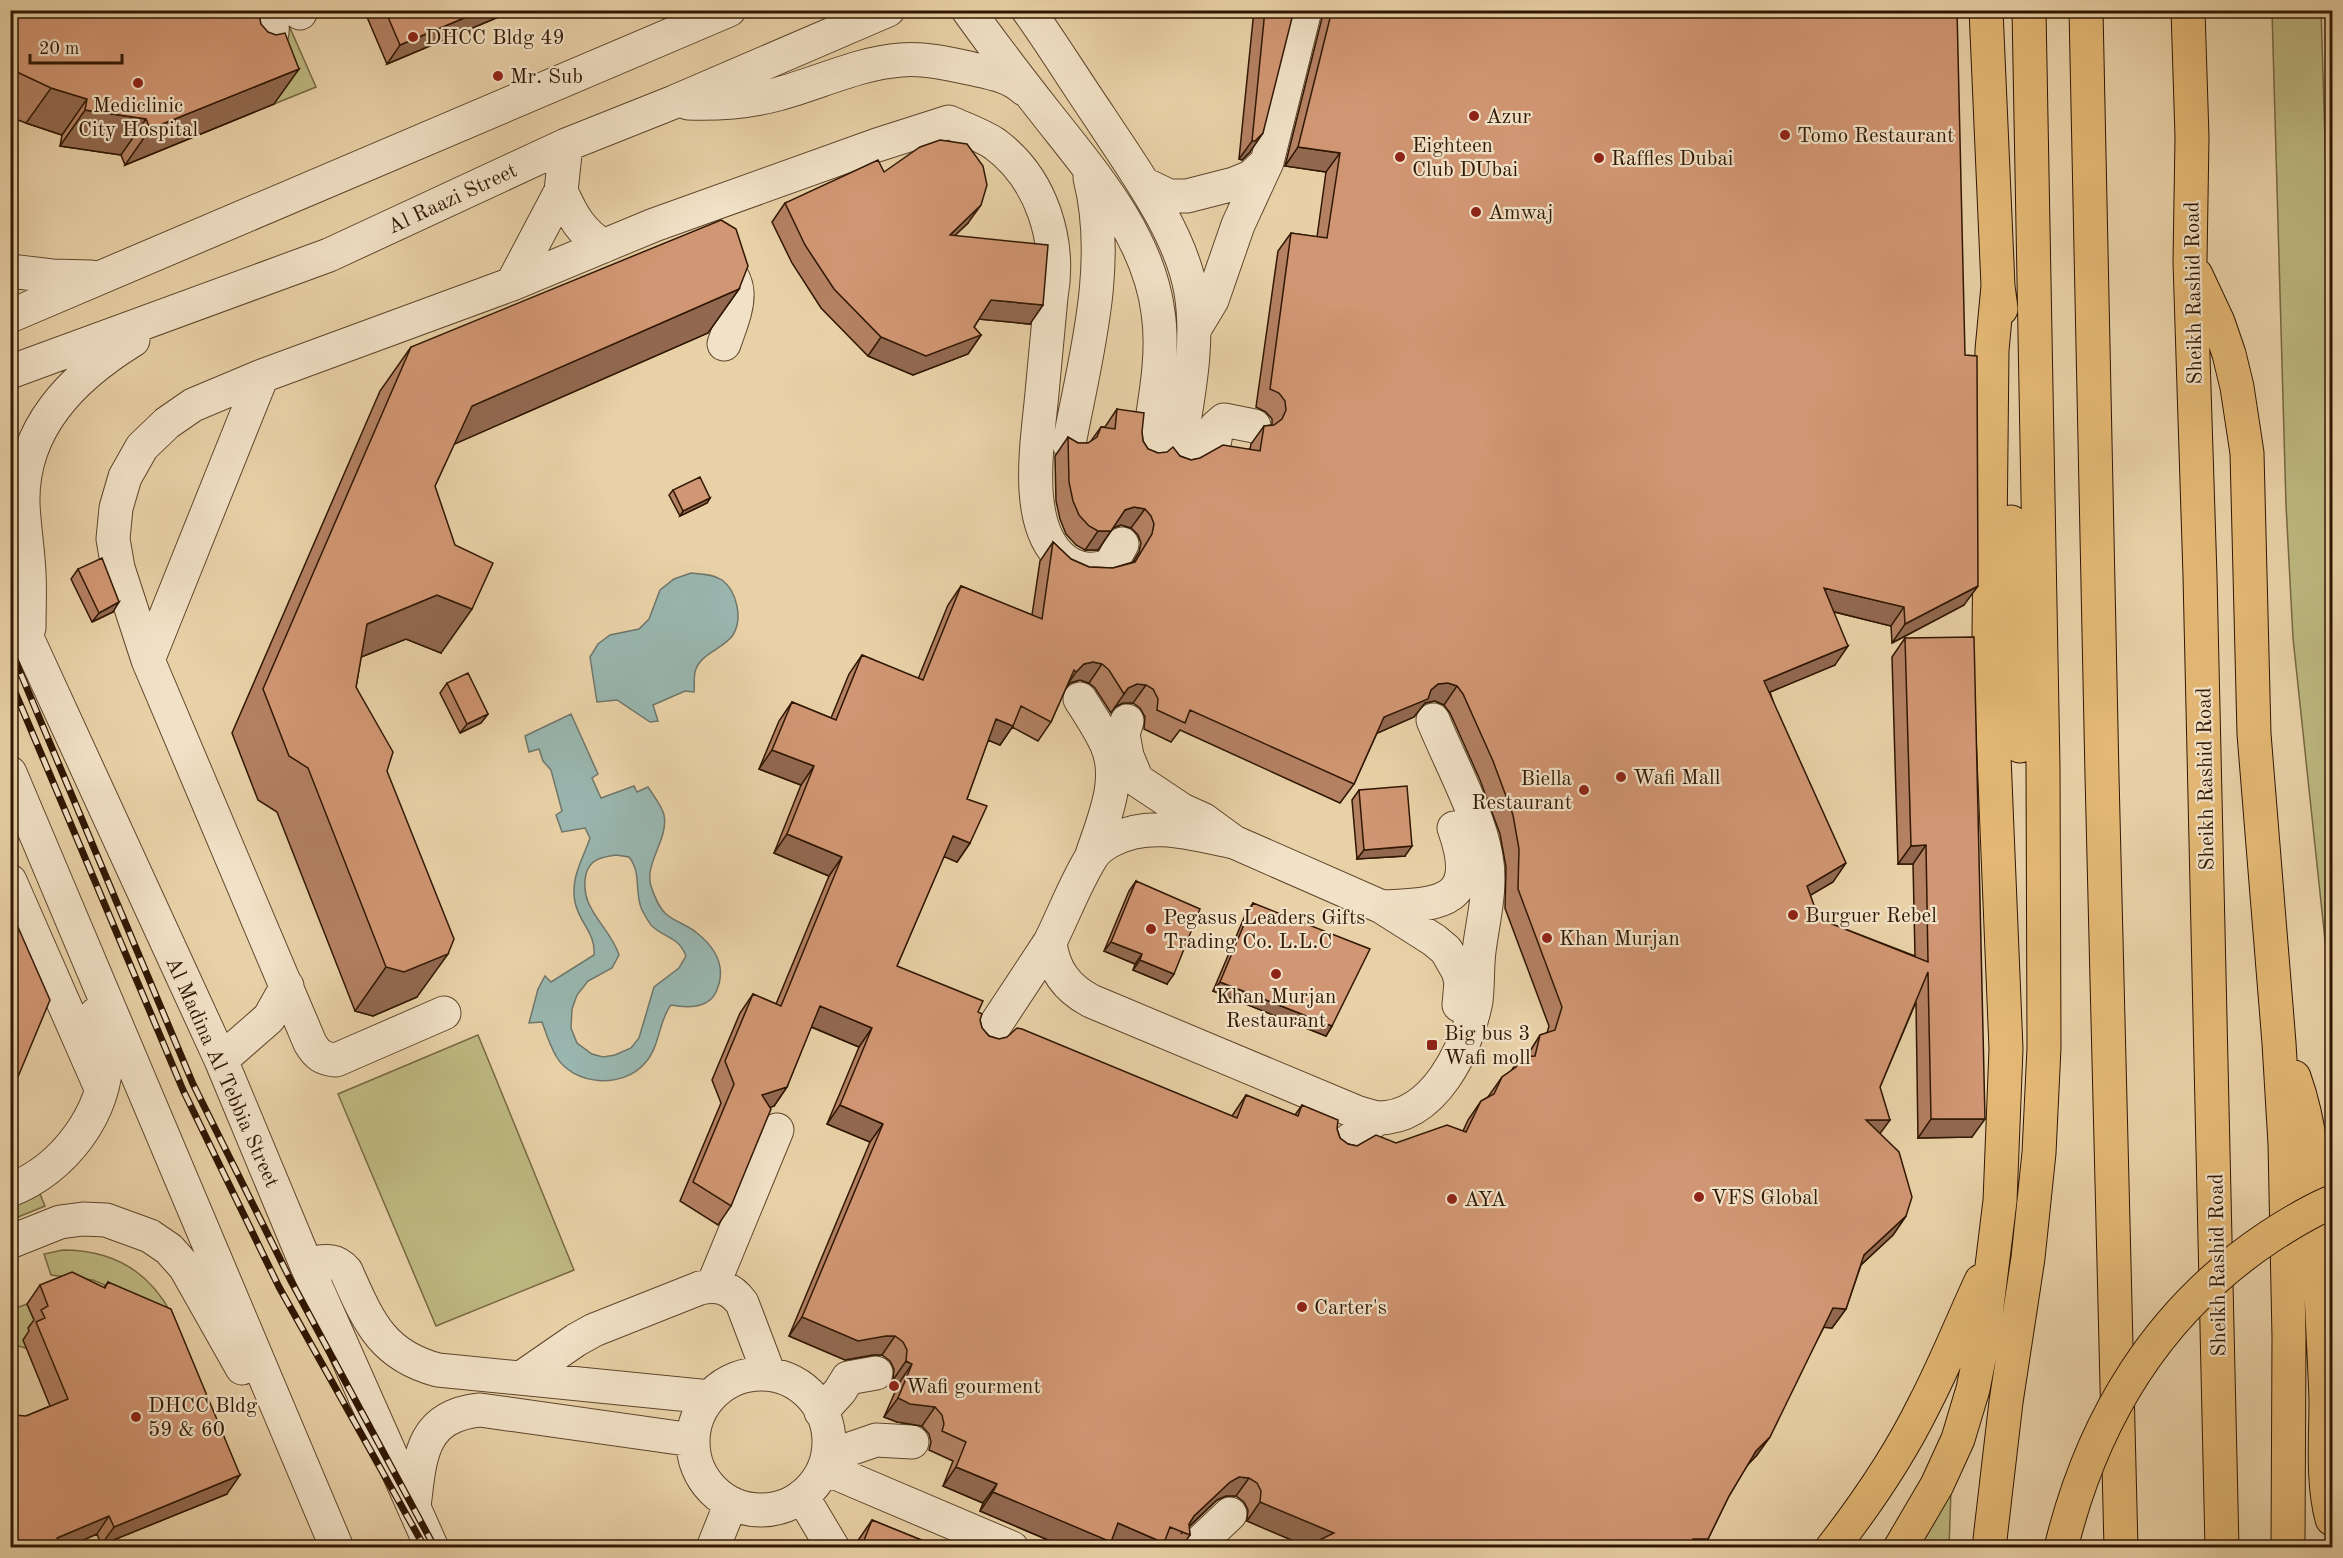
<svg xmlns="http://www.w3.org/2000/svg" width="2343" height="1558" viewBox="0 0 2343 1558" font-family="'Old Standard TT',serif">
  <rect width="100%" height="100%" fill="#e9d1a7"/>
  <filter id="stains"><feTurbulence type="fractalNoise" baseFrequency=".00333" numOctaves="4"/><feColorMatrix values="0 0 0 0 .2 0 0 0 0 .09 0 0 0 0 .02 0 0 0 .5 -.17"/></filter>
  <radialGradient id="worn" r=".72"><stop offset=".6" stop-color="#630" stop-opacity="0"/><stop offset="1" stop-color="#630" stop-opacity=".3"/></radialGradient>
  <path fill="#beb982" stroke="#776842" stroke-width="1.5" d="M2272,11H2321L2332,365V1006L2293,638L2286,505Z
    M283,12L316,87L274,104L257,62Z
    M478,1035L574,1270L436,1326L338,1094Z
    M40,1194L45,1206L11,1220V1206Z
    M63,1250C111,1250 148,1270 171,1313L93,1280L51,1275L44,1254Z
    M27,1304L36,1324L26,1348L11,1344V1310Z
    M1951,1490L1949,1547L1914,1548Z"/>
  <path fill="#99b6af" stroke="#6f766a" stroke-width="1.5" fill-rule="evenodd" d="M691,573C701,574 713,574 722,580C737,591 743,619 733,635C723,649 702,653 696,669C693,675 695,686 694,692L685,691L653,705L658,721L650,722L617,700L597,702L590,657L598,644L610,635L639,629L649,619L660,590L674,579Z
    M571,714L598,774L592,778L601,798L634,786L637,792L648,787C653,795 662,806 664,815C669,839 644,863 651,886C654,895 658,907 666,914C675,922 688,925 697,933C717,949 727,968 716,992C708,1009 687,1008 671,1005C659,1019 660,1047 645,1063C623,1089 573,1086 556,1056C550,1046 546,1033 542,1022L529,1023L538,989L545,976L551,982L594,955C596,933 579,923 575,902C570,878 583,859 590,838L585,828L562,832L556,815L562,811L551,770L543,761L539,749L529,752L525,736ZM616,855L629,857C642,873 634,893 642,910C645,915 648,922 652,926C666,939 678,936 686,956L679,968L654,987L639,1038L631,1048L615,1055L603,1057L592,1054L577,1043L571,1028L572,1009L577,995L588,981L612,968L619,955C610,926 578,909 586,874C590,859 602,857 616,855Z"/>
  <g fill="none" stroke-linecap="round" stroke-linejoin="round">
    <g stroke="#5e462c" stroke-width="35">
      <path id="minor" d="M298,10L300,13
        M968,10C993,45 1019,79 1045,112C1092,172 1148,235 1158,312C1165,358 1153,408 1147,453
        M1028,10C1053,45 1075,81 1099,116C1132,167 1181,232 1191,292C1200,347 1186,405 1178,460
        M253,52C274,44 276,30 268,10
        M688,103C718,104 749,102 778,94C819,83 859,63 901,60C926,58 950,64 973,69C992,73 1010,76 1024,89
        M1144,184L1169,196H1187L1234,184L1251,177L1267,162
        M561,191C572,215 581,233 604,246
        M712,255C750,283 737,306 724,344
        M10,271L52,276L91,277
        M512,284L561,191L566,145
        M10,316L729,10
        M1194,330L1212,300L1238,225L1267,162L1305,10
        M10,372L329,255L566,145L674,102L888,10
        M1069,444C1085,359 1112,265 1090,178
        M1178,460L1215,440L1216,427L1224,420L1254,426
        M10,598L29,642L221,1060L306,1264L432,1548
        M29,628C29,610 30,591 29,573C28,550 24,527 23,504C21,428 73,377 133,340
        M148,660L262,376
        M1080,699C1089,713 1099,728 1106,743C1123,779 1103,821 1092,855
        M1127,721L1123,734L1127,756L1137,780L1182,810L1204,820L1234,842L1382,907L1434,940L1446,950L1458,971L1461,982L1459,1005
        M10,773L337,1548
        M1234,842C1193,834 1151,820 1112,840C1104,844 1095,851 1091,858C1075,884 1064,914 1050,942C1053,969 1066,988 1091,1001L1356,1112C1363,1114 1371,1117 1378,1118C1435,1118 1467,1048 1476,1001C1478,985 1477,967 1479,951C1483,919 1492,888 1486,856C1478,812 1450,762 1433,720
        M10,881L100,1086
        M1382,907C1444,905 1480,901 1454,828
        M444,1013L336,1060C323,1059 317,1055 310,1043L148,660L118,568L113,539L116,508L125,477L142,447L167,423L193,405L262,376L512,284L654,225L877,145L949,122C964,129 982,135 995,144C1042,179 1061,241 1051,297C1048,329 1045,361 1042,393C1038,439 1022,525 1063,559C1078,571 1092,571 1110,566L1122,544
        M986,1039L1050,942
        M221,1060L269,1018L287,986
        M1342,1146L1378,1118
        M10,1190C63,1170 108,1112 106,1054C105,1040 100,1027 96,1014
        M10,1242L60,1222L83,1219L106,1220L150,1236L169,1249L185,1267L242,1368
        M306,1264C323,1262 334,1257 346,1271C368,1320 381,1355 438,1370L710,1397
        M713,1285L777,1130
        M693 1442a68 68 0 1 1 136 0a68 68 0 1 1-136 0Z
        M521,1378L576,1340L594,1330L700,1288C719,1284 731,1288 742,1303L769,1374
        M821,1412L840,1391L848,1378L876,1373
        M828,1453L844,1451L876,1440L912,1442
        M824,1468L1012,1548
        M802,1496L833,1548
        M414,1507C420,1458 420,1416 480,1410L693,1440
        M713,1548L731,1503
        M1194,1548L1230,1514"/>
    </g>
    <g stroke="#301703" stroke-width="35">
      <path id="highway" d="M1986,10L1998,286L2001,309
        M2086,10L2102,776L2121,1548
        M2188,10L2192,137L2190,262L2200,576L2222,1548
        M2196,275L2218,322L2229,354L2237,387L2247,453L2254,734L2279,1043L2285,1144L2289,1337L2288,1548
        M2011,522L2020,746
        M2294,1077C2313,1130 2315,1184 2318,1240C2321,1293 2324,1347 2326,1400C2326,1438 2322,1482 2332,1519
        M1832,1548C1867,1503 1899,1456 1924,1405C1945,1365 1962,1322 1981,1281
        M1900,1548L1937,1485L1958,1439L1973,1389L1983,1339L2000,1201L2006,1049L1989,634L1992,350L1998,286
        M1989,1548L2006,1402L2028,1258L2039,1153L2044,1048L2043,767L2029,10"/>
    </g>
    <use href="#minor" stroke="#f1e1c6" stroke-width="33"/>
    <use href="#highway" stroke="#e4b874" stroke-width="33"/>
    <g stroke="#301703" stroke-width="7">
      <path id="rail" d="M10,648L193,1084L290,1279L435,1548
        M10,680L183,1090L279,1287L425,1548"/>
    </g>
    <use href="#rail" stroke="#f1e1c6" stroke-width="4.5" stroke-dasharray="14" stroke-linecap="butt"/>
    <g stroke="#301703" stroke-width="35" stroke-linecap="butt">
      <path id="highway-bridge" d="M2061,1548C2092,1420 2158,1311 2269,1237C2289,1224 2310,1211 2332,1202"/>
    </g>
    <use href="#highway-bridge" stroke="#e4b874" stroke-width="33"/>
  </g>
  <path fill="#b48163" stroke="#301703" stroke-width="1.5" fill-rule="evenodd" d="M10,10L259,15L274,104L125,165L121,155L60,146L62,135L26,123L10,117Z
    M364,10H515L387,64Z
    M1254,10H1294L1250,152L1242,160L1239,159Z
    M1324,10H1468L1964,605L1892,643L1891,626L1834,612L1835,665L1770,692L1833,882L1810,895L1819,919L1915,956L1913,864H1898L1892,657L1905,638L1972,1137L1918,1138L1916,1002L1880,1087V1134L1906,1216L1893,1235L1861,1265L1846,1309L1832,1328L1824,1327L1757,1455L1747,1465L1729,1496L1708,1539L1702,1548H1303L1306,1546L1247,1521L1248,1510L1244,1502L1236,1496H1226L1217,1500L1189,1527L1190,1535L1181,1548H1118L1109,1544L1107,1548H1067L980,1511L983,1503L943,1486L953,1461L929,1450L931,1442L929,1434L922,1426L897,1422L884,1417L899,1383L893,1380L894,1369L890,1361L882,1355H873L845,1360L789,1336L870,1142L827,1124L859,1047L811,1027L787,1087L774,1106L769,1107L731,1206L718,1225L680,1201L721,1103L712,1080L740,1013L753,994L776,1004L829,876L774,853L801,785L759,769L779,721L792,702L831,718L849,674L862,655L918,679L948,605L961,586L1032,615L1040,561L1053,542L1071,559L1089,567L1113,568L1133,562L1139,552L1141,543L1138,535L1131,528L1121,525L1113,528L1098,550H1085L1076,545L1066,534L1060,519L1056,501L1055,456L1068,437L1078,443H1088L1091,441L1101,427H1105L1117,409L1142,432L1143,441L1148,449L1158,453L1180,456L1191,460L1250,449L1251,444L1264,426L1272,425V419L1266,412L1256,407L1278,251L1291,233L1317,237L1326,172L1285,166ZM1080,680L1089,683L1095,688L1111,713L1115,707L1123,703H1133L1140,708L1145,717L1144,729L1171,742L1180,730L1340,803L1354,784L1377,733L1414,717L1425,703L1435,701L1444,705L1450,713L1480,780L1500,834L1506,867L1505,908L1549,1026L1547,1033L1540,1035L1527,1056L1521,1057L1511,1071L1502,1077L1488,1097L1481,1101L1468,1120L1463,1131L1396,1143L1357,1146L1348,1144L1340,1138L1337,1129L1302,1105L1295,1115L1246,1095L1232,1116L989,1036L982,1028L978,1012L897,966L944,856L957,862L970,843L967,799L988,740L1000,745L1012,727L1038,741L1051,722L1066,688L1070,683Z
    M884,172L968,223L955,235L1030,324L979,319L974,327L981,335L968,354L913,375L868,356L821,308L792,263L772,222L785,203Z
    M739,289L708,333L454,444L435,486L441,653L406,639L361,657L356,687L387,771L417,997L373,1016L355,1011L277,812L258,800L232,733L380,391L411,347Z
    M673,490L710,498L707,503L680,516L669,495Z
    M78,569L113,612L92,622L71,579Z
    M447,683L488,714L481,723L460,733L440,693Z
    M1359,790L1405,856L1357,859L1352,800Z
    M1136,881L1167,984L1133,970L1135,964L1104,951L1129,891Z
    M1253,903L1332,1026L1326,1036L1213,991L1246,913Z
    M108,1282L227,1494L101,1545L97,1534L65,1548H10L26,1416L50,1406L23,1340L29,1331L28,1328L34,1320L27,1304L40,1285L104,1288Z
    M872,1520L941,1548H854L857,1542Z"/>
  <path fill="#926950" stroke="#301703" stroke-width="1.5" d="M483,10H515L387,64L400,45Z
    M299,69L274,104L125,165L150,129Z
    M51,88L87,99L62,135L26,123Z
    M85,110L146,119L121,155L60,146Z
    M1263,133L1250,152L1242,160L1239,159L1252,141Z
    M1298,147L1340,153L1326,172L1285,166Z
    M981,205L968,223L937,253L950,235Z
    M739,289L708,333L441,450L472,406Z
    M991,300L1043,305L1030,324L977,319Z
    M981,335L968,354L913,375L868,356L881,337Z
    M710,498L707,503L680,516L683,511Z
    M1134,507L1145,509L1131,528L1121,525L1112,528L1125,510Z
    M1098,531H1111L1098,550H1085Z
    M1978,586L1964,605L1892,643L1905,624Z
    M1824,588L1904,607L1891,626L1811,606Z
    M437,595L472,609L441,653L406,639L336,667L367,624Z
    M119,602L113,612L92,622L99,613Z
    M1848,646L1835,665L1751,700L1764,681Z
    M1093,662L1102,664L1089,683L1080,680L1070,683L1063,691L1076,672L1084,664Z
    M1448,683L1457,686L1444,705L1435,701L1425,703L1414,717L1371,736L1384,717L1431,690L1438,684Z
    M1137,684L1146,685L1133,703H1123L1115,707L1128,688Z
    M488,714L481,723L460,733L467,724Z
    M996,719L1013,726L1000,745L983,738Z
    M772,750L814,766L801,785L759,769Z
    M787,834L842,857L829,876L774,853Z
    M953,836L970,843L957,862L940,855Z
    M1926,845L1913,864H1898L1911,846Z
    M1412,846L1405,856L1357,859L1364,850Z
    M1846,863L1833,882L1794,905L1807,886Z
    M1111,942L1142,954L1135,964L1104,951Z
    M448,954L417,997L373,1016L355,1011L386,967Z
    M1140,960L1174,974L1167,984L1133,970Z
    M1220,982L1332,1026L1326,1036L1213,991Z
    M820,1006L872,1028L859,1047L807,1025Z
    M787,1087L774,1106L749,1114L762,1095Z
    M840,1105L883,1124L870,1142L827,1124Z
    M1931,1119H1985L1972,1137L1918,1138Z
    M1866,1120H1890L1876,1139Z
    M1906,1216L1893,1235L1851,1274L1864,1255Z
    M1833,1308L1846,1309L1832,1328L1820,1327Z
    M802,1317L886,1336H895L882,1355H873L845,1360L789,1336Z
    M906,1361L912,1364L899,1383L893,1380Z
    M898,1398L935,1407L922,1426L897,1422L884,1417Z
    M1770,1437L1757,1455L1743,1470L1756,1451Z
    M956,1467L997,1484L983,1503L943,1486Z
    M240,1475L227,1494L101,1545L114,1527Z
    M1239,1477L1249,1478L1236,1496H1226L1217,1500L1181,1534L1194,1516L1230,1482Z
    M993,1492L1118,1523L1164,1543L1161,1548H1118L1109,1544L1107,1548H1067L980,1511Z
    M1260,1502L1334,1533L1310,1548L1247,1521Z
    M109,1516L97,1534L65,1548H50L57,1538Z
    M1693,1539H1708L1702,1548H1687Z"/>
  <path fill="#d19673" stroke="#301703" stroke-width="1.5" fill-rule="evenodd" d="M10,10H261L259,15L261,24L268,32L276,35L285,33L299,69L150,129L146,119L85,110L87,99L51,88L17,72L10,68Z
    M385,10H483L400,45Z
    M1265,10H1294L1263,133L1255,141H1252Z
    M1332,10H1468L1504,15L1507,10H1957L1965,355L1977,356L1978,586L1905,624L1904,607L1824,588L1848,646L1764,681L1846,863L1807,886L1819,919L1928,962L1926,845L1911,846L1905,638L1974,637L1985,1119H1931L1928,972L1880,1087L1890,1120H1866L1899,1152L1912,1197L1906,1216L1864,1255L1846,1309L1833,1308L1770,1437L1756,1451L1729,1496L1708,1539H1693L1690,1548H1303L1334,1533L1260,1502L1261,1491L1257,1483L1249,1478L1239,1477L1230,1482L1194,1516L1189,1524L1190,1535L1170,1527L1164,1543L1118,1523L1111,1542L993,1492L997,1484L956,1467L966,1442L942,1431L944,1424L942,1415L935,1407L910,1404L898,1398L912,1364L906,1361L907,1350L903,1342L895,1336H886L858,1341L802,1317L883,1124L840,1105L872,1028L820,1006L787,1087L762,1095L771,1109L731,1206L693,1182L734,1084L725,1061L753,994L781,1006L842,857L787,834L814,766L772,750L792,702L836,720L862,655L923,680L961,586L1042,619L1053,542L1071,559L1089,567L1113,568L1135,562L1152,534L1154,524L1151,516L1145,509L1134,507L1125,510L1111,531H1098L1089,526L1079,515L1073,501L1069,482L1068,437L1078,443H1088L1097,437L1101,427L1115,429L1117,409L1144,413L1142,432L1143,441L1148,449L1158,453L1167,452L1173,447L1180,456L1191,460L1200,458L1223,445L1260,451L1264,426L1274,425L1282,419L1286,410L1285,401L1279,393L1270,389L1291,233L1327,238L1340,153L1298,147ZM1093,662L1102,664L1109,670L1124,694L1128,688L1137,684L1146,685L1153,689L1158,699L1157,710L1185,723L1190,710L1354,784L1384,717L1428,699L1431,690L1438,684L1448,683L1457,686L1463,694L1493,761L1513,815L1519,849L1518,889L1562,1007L1555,1030L1540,1035L1535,1056L1521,1057L1516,1067L1502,1077L1494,1094L1481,1101L1466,1132L1447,1125L1396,1143L1376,1135L1357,1146L1348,1144L1340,1138L1337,1129L1338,1120L1302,1105L1298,1116L1246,1095L1237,1118L1022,1029L1017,1028L1007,1037L999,1039L989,1036L982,1028L980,1020L982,1014L978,1012L983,1001L897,966L953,836L970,843L987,806L967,799L996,719L1013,726L1021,706L1051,722L1074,670L1076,672L1084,664Z
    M940,140L967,144L983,166L987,185L981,205L950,235L1048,245L1043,305L991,300L974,327L981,335L926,356L881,337L834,289L805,245L785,203L878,160L884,172L920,147Z
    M721,220L736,229L748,266L739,289L472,406L435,486L455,545L493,563L472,609L437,595L367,624L356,687L393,752L387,771L454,939L448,954L404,972L386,967L308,768L289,756L263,689L411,347Z
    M700,477L710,498L683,511L673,490Z
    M102,558L119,602L99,613L78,569Z
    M468,673L488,714L467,724L447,683Z
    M1407,786L1412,846L1364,850L1359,790Z
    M1136,881L1200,909L1174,974L1140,960L1142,954L1111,942Z
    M1253,903L1370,949L1332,1026L1220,982Z
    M10,909L50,1000L10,1096Z
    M72,1272L105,1288L108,1282L171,1309L240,1475L114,1527L109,1516L57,1538L61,1548H10V1419L14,1415L26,1416L68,1399L36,1322L45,1318L41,1310L48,1306L40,1285Z
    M872,1520L941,1548H861Z"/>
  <g fill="#8f2418" stroke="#f1e1c6" stroke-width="2">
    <circle cx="413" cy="37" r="6"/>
    <circle cx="498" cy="76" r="6"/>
    <circle cx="138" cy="83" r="6"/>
    <circle cx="1474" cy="116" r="6"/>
    <circle cx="1785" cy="135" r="6"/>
    <circle cx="1400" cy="157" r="6"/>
    <circle cx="1599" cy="158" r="6"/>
    <circle cx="1476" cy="212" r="6"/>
    <circle cx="1621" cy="777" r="6"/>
    <circle cx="1584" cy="790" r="6"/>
    <circle cx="1793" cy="915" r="6"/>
    <circle cx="1151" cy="929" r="6"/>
    <circle cx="1547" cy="938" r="6"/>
    <circle cx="1276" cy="974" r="6"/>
    <rect x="1426" y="1039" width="12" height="12" rx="3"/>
    <circle cx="1699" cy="1197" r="6"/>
    <circle cx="1452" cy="1199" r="6"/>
    <circle cx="1302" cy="1307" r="6"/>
    <circle cx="894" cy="1386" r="6"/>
    <circle cx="136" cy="1417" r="6"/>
  </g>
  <g text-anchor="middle" stroke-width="4.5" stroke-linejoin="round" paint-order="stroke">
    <g font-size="21" fill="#301703" stroke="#f1e1c6" text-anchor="start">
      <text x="425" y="44">DHCC Bldg 49</text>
      <text x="510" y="83">Mr. Sub</text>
      <text x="138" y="112" text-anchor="middle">Mediclinic<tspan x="138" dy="24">City Hospital</tspan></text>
      <text x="1486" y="123">Azur</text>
      <text x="1797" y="142">Tomo Restaurant</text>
      <text x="1412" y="152">Eighteen<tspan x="1412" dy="24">Club DUbai</tspan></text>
      <text x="1611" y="165">Raffles Dubai</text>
      <text x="1488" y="219">Amwaj</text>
      <text x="1633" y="784">Wafi Mall</text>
      <text x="1572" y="785" text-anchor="end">Biella<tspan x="1572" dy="24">Restaurant</tspan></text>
      <text x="1805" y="922">Burguer Rebel</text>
      <text x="1163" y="924">Pegasus Leaders Gifts<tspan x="1163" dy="24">Trading Co. L.L.C</tspan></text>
      <text x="1559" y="945">Khan Murjan</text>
      <text x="1276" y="1003" text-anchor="middle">Khan Murjan<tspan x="1276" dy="24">Restaurant</tspan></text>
      <text x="1444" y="1040">Big bus 3<tspan x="1444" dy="24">Wafi moll</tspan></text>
      <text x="1711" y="1204">VFS Global</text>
      <text x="1464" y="1206">AYA</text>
      <text x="1314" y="1314">Carter's</text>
      <text x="906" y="1393">Wafi gourment</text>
      <text x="148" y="1412">DHCC Bldg<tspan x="148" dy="24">59 &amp; 60</tspan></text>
    </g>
    <g font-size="21" fill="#301703" stroke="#f1e1c6">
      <text transform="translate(452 198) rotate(-25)" y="7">Al Raazi Street</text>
      <text transform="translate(2193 293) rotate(-91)" y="7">Sheikh Rashid Road</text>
      <text transform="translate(2205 779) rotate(-91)" y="7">Sheikh Rashid Road</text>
      <text transform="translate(223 1072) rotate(66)" y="7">Al Madina Al Tebbia Street</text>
      <text transform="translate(2217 1265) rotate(-91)" y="7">Sheikh Rashid Road</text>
    </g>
  </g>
  <rect width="2343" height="1558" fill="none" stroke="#e9d1a7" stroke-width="36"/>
  <rect x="12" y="12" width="2319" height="1534" fill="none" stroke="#301703" stroke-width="3"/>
  <rect x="18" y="18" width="2307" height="1522" fill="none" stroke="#301703" stroke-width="1.5"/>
  <path d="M30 54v9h92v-9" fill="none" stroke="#301703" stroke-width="3"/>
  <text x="39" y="54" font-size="18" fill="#301703" stroke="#f1e1c6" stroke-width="4.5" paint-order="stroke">20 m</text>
  <rect width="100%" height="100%" filter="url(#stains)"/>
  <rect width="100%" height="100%" fill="url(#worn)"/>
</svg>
